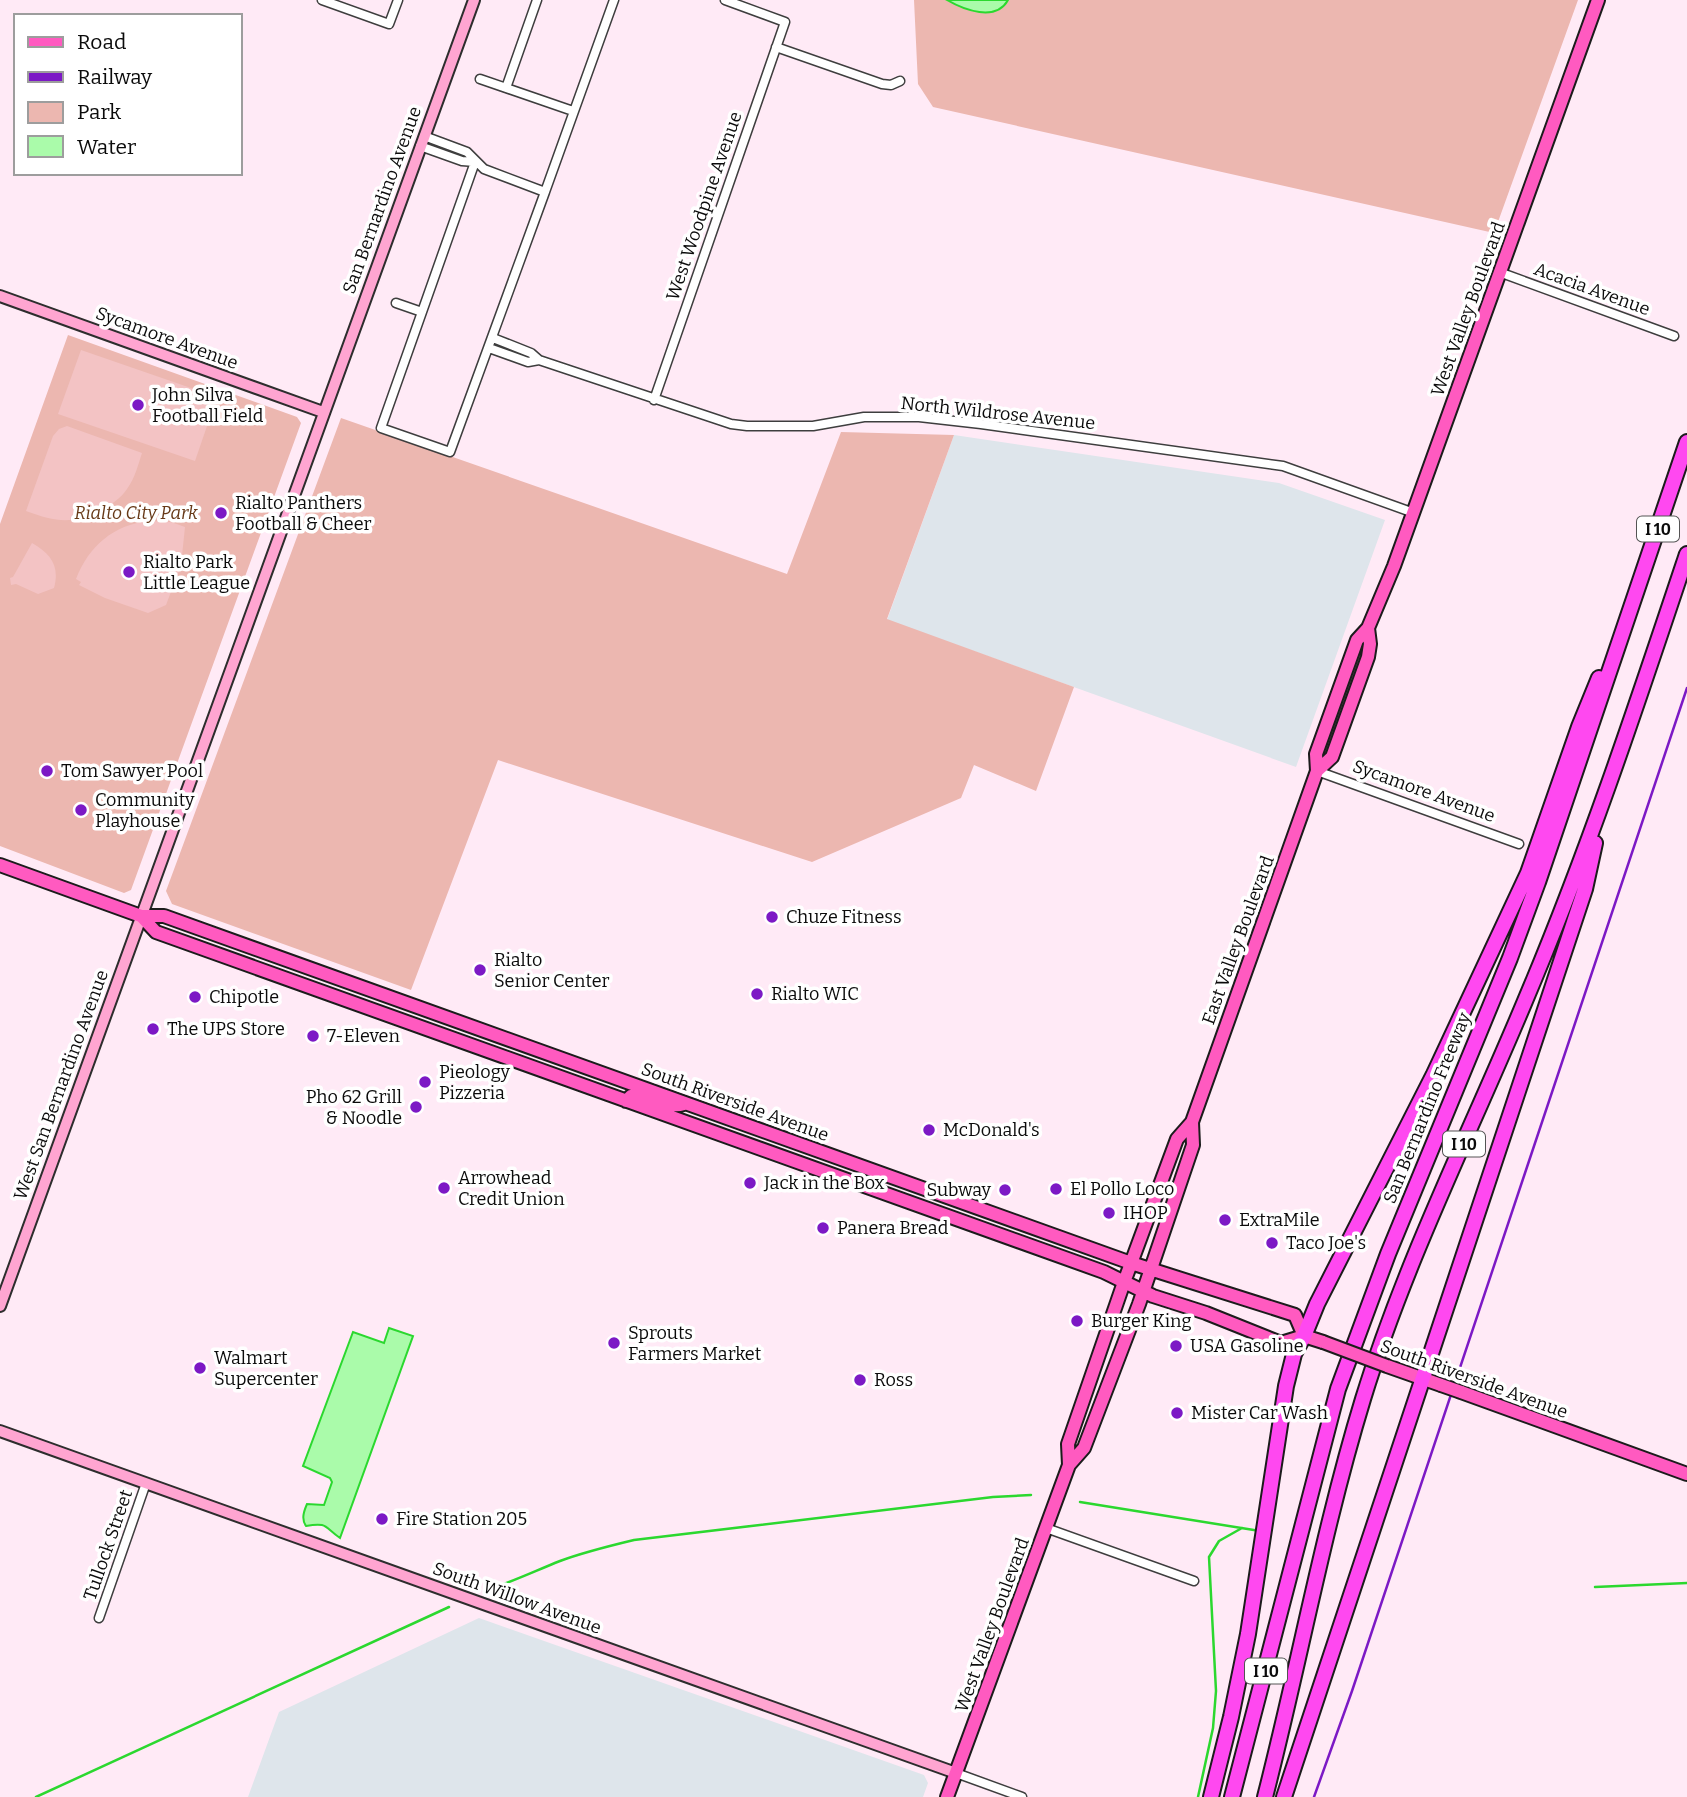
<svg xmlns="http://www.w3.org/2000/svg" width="1687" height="1797" viewBox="0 0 1687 1797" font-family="Bitter,serif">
  <rect width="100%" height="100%" fill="#ffeaf6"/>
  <path fill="#dee5eb" d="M954,435L1279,483L1385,520L1296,767L887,620Z
    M479,1618L924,1775L928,1783L923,1797H248L279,1712Z"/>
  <path fill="#ecb7b0" d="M914,0H1578L1494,233L933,107L918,84Z
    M68,335L297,417L301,423L131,890L124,893L0,846V524Z
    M341,418L787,574L841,432L954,435L887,619L1074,687L1036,791L974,765L961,798L812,862L498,760L411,990L172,904L166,891Z"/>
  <path fill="#f3c3c4" d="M81,350L217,397L195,461L58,414Z
    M67,426L142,453C138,465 135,478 127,489C121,498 111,505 101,510C72,525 56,522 26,511L53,436L59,429Z
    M149,521L171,522L185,527L181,565L166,605L148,613L105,598L79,585L81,582L76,579C89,546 113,525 149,521Z
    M32,543C51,554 60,566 54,588L38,594L16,584L11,585L10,578L13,577Z"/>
  <path fill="#aafbaa" stroke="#2bd82f" stroke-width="2" d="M947,0H1008C996,22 964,10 947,0Z
    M389,1328L413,1336L340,1538C324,1527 328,1522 306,1526C301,1519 304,1511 307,1504L324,1505L332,1482L330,1478L303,1466L353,1332L384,1343Z"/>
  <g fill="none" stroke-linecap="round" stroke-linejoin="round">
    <path stroke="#2bd82f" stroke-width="2.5" d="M1080,1502L1260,1531
      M1595,1587L1687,1583
      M487,1590C512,1582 535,1571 560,1561C584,1552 609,1546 634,1540L993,1497L1031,1495
      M36,1797L449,1607
      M1198,1797L1213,1728L1216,1691L1209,1557L1219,1541L1242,1528"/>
    <g stroke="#3e3e3e" stroke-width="11">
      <path id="street" d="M322,0L389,24L398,0
        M776,47L882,84L891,85L900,81
        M480,79L573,111
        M506,88L537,0
        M424,136L467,152L484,169L545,192L614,0
        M420,146L462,161L475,162
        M475,162L381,428L450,452L545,192
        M1499,272L1674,336
        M396,303L422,312
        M489,348L528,362L539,360L531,353L493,338
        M539,360L731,424L747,426H813L864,417H919L981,424L1283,466L1414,513
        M654,400L785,22L725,0
        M1317,771L1519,844
        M1046,1528L1194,1581
        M99,1618L146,1483
        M956,1773L1022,1797"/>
    </g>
    <g stroke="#2d2d2d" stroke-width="14">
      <path id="secondary" d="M0,296L323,412
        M0,1306L474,0
        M0,1431L956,1773"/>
    </g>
    <g stroke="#1c1c1c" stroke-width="16">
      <path id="primary" d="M1317,771L1332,757L1368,657L1370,644L1368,628
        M0,865L141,916H164L1131,1263L1295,1315L1304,1336
        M141,916L156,932L1104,1272L1153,1296L1206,1313L1281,1343L1304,1336L1323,1342
        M626,1101L631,1096C649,1094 666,1110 684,1104
        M1387,1366L1441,1385
        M1461,1392L1687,1474
        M1069,1465L1068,1444L1123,1285L1177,1139L1192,1122L1317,771L1316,754L1357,640L1368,628L1394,566L1598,0
        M947,1797L1069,1465L1084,1448L1139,1304L1193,1145L1192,1122"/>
    </g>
    <g stroke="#1c1c1c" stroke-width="18">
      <path id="highway" d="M1211,1797L1231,1717L1248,1634L1286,1386L1294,1354L1304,1336L1317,1304L1434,1074L1528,873L1579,727L1599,678
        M1232,1797L1338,1389L1388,1254L1510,958L1538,882L1687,442
        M1265,1797C1299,1665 1323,1530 1363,1399C1405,1262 1470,1133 1525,1001C1587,855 1637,704 1687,554
        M1284,1797L1585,889L1595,843"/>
    </g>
    <use href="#street" stroke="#fff" stroke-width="8"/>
    <use href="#secondary" stroke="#ffa5d1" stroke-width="10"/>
    <use href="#primary" stroke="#ff5ac0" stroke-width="12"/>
    <use href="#highway" stroke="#ff48f0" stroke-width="14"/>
    <path stroke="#7c19c5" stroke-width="2.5" d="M1314,1797L1352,1691L1687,688"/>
    <g stroke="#1c1c1c" stroke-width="16" stroke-linecap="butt">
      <path id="primary-bridge" d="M1323,1342L1387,1366
        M1441,1385L1461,1392"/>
    </g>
    <use href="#primary-bridge" stroke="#ff5ac0" stroke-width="12"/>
  </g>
  <g fill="#7c19c5" stroke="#fff" stroke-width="2.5">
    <circle cx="138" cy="405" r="7"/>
    <circle cx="221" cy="513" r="7"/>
    <circle cx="129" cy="572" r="7"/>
    <circle cx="47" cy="771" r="7"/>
    <circle cx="81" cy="810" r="7"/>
    <circle cx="772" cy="917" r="7"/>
    <circle cx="480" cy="970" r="7"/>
    <circle cx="757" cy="994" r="7"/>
    <circle cx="195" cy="997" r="7"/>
    <circle cx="153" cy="1029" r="7"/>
    <circle cx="313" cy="1036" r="7"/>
    <circle cx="425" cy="1082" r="7"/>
    <circle cx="416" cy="1107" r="7"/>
    <circle cx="929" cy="1130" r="7"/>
    <circle cx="750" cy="1183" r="7"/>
    <circle cx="444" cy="1188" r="7"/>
    <circle cx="1056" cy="1189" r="7"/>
    <circle cx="1005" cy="1190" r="7"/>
    <circle cx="1109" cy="1213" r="7"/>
    <circle cx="1225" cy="1220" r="7"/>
    <circle cx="823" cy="1228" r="7"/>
    <circle cx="1272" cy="1243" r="7"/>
    <circle cx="1077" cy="1321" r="7"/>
    <circle cx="614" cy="1343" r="7"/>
    <circle cx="1176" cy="1346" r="7"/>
    <circle cx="200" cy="1368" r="7"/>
    <circle cx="860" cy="1380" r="7"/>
    <circle cx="1177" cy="1413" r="7"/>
    <circle cx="382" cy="1519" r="7"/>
  </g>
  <g text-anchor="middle" stroke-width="7" stroke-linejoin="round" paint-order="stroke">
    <g fill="#fff" stroke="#545454" stroke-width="2">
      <rect x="1637" y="516.5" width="42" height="25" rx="5"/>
      <rect x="1443" y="1131.5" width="42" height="25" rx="5"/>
      <rect x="1245" y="1658.5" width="42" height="25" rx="5"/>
    </g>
    <g font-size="16" font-weight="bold" fill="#0b0b0b">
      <text x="1658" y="535">I 10</text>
      <text x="1464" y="1150">I 10</text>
      <text x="1266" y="1677">I 10</text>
    </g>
    <g font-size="18" fill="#0b0b0b" stroke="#fff">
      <text transform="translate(382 200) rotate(-70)" y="6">San Bernardino Avenue</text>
      <text transform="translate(704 206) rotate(-71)" y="6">West Woodpine Avenue</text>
      <text transform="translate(1592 289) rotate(20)" y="6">Acacia Avenue</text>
      <text transform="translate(1468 309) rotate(-70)" y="6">West Valley Boulevard</text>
      <text transform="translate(167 338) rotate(20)" y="6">Sycamore Avenue</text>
      <text transform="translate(998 413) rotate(6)" y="6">North Wildrose Avenue</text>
      <text transform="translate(1424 791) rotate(20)" y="6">Sycamore Avenue</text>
      <text transform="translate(1238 940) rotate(-70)" y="6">East Valley Boulevard</text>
      <text transform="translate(61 1085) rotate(-70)" y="6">West San Bernardino Avenue</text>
      <text transform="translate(735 1102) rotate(20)" y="6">South Riverside Avenue</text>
      <text transform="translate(1427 1108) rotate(-68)" y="6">San Bernardino Freeway</text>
      <text transform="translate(1474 1379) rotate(20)" y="6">South Riverside Avenue</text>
      <text transform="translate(108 1545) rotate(-71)" y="6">Tullock Street</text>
      <text transform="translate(517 1598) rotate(20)" y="6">South Willow Avenue</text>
      <text transform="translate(992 1625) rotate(-70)" y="6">West Valley Boulevard</text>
    </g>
    <g font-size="18" fill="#0b0b0b" stroke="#fff" text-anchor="start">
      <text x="152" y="401">John Silva<tspan x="152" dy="21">Football Field</tspan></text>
      <text x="235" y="509">Rialto Panthers<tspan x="235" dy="21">Football &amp; Cheer</tspan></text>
      <text x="143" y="568">Rialto Park<tspan x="143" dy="21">Little League</tspan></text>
      <text x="61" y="777">Tom Sawyer Pool</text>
      <text x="95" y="806">Community<tspan x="95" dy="21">Playhouse</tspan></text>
      <text x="786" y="923">Chuze Fitness</text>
      <text x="494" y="966">Rialto<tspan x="494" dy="21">Senior Center</tspan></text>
      <text x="771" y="1000">Rialto WIC</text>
      <text x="209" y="1003">Chipotle</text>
      <text x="167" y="1035">The UPS Store</text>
      <text x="327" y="1042">7-Eleven</text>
      <text x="439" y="1078">Pieology<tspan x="439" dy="21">Pizzeria</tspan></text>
      <text x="402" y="1103" text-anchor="end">Pho 62 Grill<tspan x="402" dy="21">&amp; Noodle</tspan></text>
      <text x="943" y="1136">McDonald's</text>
      <text x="458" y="1184">Arrowhead<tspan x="458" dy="21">Credit Union</tspan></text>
      <text x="764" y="1189">Jack in the Box</text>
      <text x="1070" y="1195">El Pollo Loco</text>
      <text x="991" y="1196" text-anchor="end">Subway</text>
      <text x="1123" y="1219">IHOP</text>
      <text x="1239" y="1226">ExtraMile</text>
      <text x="837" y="1234">Panera Bread</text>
      <text x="1286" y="1249">Taco Joe's</text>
      <text x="1091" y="1327">Burger King</text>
      <text x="628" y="1339">Sprouts<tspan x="628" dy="21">Farmers Market</tspan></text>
      <text x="1190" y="1352">USA Gasoline</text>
      <text x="214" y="1364">Walmart<tspan x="214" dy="21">Supercenter</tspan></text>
      <text x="874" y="1386">Ross</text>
      <text x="1191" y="1419">Mister Car Wash</text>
      <text x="396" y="1525">Fire Station 205</text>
    </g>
    <g font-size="18" font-style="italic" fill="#673917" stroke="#fff">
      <text x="136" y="519">Rialto City Park</text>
    </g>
  </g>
  <rect x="14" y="14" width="228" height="161" fill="#ffffff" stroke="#9d9d9d" stroke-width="2"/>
  <rect x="28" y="37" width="35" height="10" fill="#ff5ac0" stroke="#9d9d9d" stroke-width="2"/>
  <text x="77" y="49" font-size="21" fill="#0b0b0b">Road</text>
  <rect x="28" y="72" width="35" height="10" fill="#7c19c5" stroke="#9d9d9d" stroke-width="2"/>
  <text x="77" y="84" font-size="21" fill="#0b0b0b">Railway</text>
  <rect x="28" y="102" width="35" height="21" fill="#ecb7b0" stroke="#9d9d9d" stroke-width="2"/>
  <text x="77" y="119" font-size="21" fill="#0b0b0b">Park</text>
  <rect x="28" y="136" width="35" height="21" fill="#aafbaa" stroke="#9d9d9d" stroke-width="2"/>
  <text x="77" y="154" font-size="21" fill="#0b0b0b">Water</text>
</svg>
